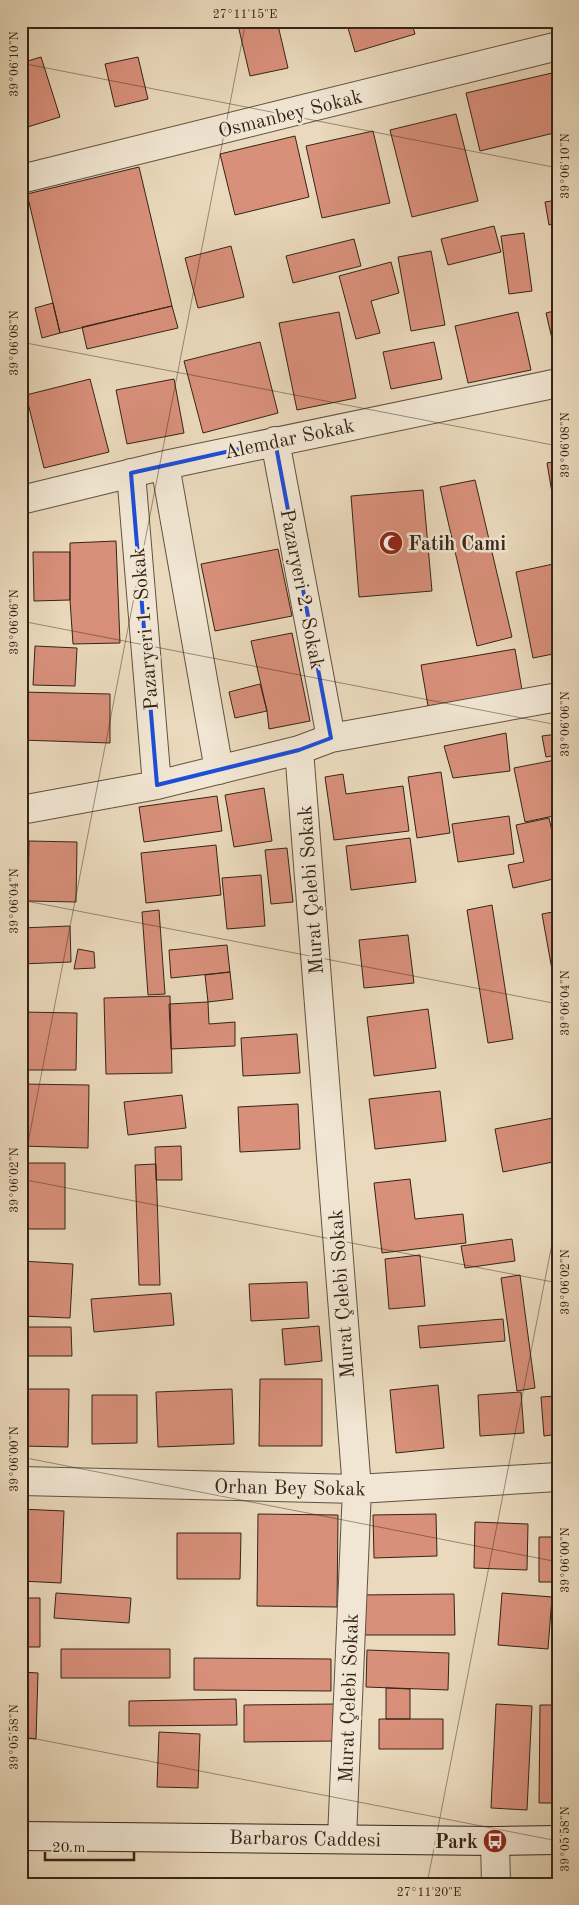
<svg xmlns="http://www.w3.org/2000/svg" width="579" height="1905" viewBox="0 0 579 1905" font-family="'Old Standard TT',serif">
  <rect width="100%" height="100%" fill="#ead9bc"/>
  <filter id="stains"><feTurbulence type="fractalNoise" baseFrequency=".004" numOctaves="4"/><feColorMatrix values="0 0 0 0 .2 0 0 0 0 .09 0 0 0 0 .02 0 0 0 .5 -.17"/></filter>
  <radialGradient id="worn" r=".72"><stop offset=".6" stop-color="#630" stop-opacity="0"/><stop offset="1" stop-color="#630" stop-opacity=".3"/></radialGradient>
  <path fill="#d9907b" stroke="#352417" d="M237,21H277L288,68L250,76Z
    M346,21H411L415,34L355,52Z
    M41,57L60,117L21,129V63Z
    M138,57L148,99L115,107L105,64Z
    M552,73L558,96V132L480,151L466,93Z
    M456,114L478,201L412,217L390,130Z
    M373,131L390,203L322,218L306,146Z
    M295,136L309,197L235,215L220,154Z
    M139,167L172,306L60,333L27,194Z
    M558,200V223L549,225L545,202Z
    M494,226L501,252L448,265L441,239Z
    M524,233L532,291L509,294L501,236Z
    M354,239L361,266L293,283L286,256Z
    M231,246L244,297L198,308L185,258Z
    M431,251L445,325L411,331L398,257Z
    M391,262L399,293L371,301L380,333L356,339L339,276Z
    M53,303L60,333L42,338L35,308Z
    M172,306L178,328L87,349L82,327Z
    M558,310V360H557L546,313Z
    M339,312L356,398L297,410L279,323Z
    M518,312L531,370L468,383L455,326Z
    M260,342L278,413L203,433L184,361Z
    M434,342L442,379L391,389L383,352Z
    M90,379L109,452L44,468L26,395Z
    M174,379L184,433L127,444L116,390Z
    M558,461V528L547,463Z
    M475,480L512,637L477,646L440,487Z
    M423,490L432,591L359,597L351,496Z
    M116,541L120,643L73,644L70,600V543Z
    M278,549L292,616L215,631L201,564Z
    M33,552H70V600L34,601Z
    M558,563V653L533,658L516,572Z
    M292,633L310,721L269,729L267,711L251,641Z
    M35,646L77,648L75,686L33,685Z
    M515,649L522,690L428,706L421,665Z
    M260,684L267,711L235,718L229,692Z
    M21,692L110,694V743L21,740Z
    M506,733L510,771L453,778L444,746Z
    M558,734V755L546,757L542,736Z
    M555,760L558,774V815L525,822L514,768Z
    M441,772L450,833L417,838L408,777Z
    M343,774L346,794L403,786L409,831L334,840L325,777Z
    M264,788L272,841L234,847L225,795Z
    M217,796L222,831L144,842L139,807Z
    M509,816L514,854L458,862L452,824Z
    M549,818L558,857V878L513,888L508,865L524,862L516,825Z
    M410,838L416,882L351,890L346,846Z
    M29,841L77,842L76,902L28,901Z
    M216,845L221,895L146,903L141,853Z
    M287,848L293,902L271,904L265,850Z
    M261,875L265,926L227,929L222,878Z
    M492,905L513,1039L488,1043L467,910Z
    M159,910L165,994L148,995L142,912Z
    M558,911V980L554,981L542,914Z
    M70,926L71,962L21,964V928Z
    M408,935L414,983L364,988L359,940Z
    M227,945L230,972L171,978L169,950Z
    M78,949L94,952L95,968L74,969Z
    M230,972L233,999L208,1002L205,975Z
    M170,996L172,1073L106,1074L104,998Z
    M208,1002L209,1024L235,1022V1046L171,1049L169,1004Z
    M428,1009L436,1068L374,1076L367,1017Z
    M21,1012L77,1013L76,1070H21Z
    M297,1034L300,1073L243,1076L241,1038Z
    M21,1084L89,1085L88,1148L21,1146Z
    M440,1091L446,1141L375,1149L369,1099Z
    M182,1095L186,1128L128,1135L124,1102Z
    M298,1104L300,1149L240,1152L238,1107Z
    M553,1118L558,1143V1161L503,1172L495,1129Z
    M181,1146L182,1180H156L155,1147Z
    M21,1163H65V1229H21Z
    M156,1164L160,1285H139L135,1165Z
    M410,1179L415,1219L463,1214L466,1243L382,1253L374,1183Z
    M512,1239L515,1261L465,1268L461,1246Z
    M420,1255L425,1306L389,1309L385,1259Z
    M21,1261L73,1264L70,1318L21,1316Z
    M520,1275L535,1388L517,1391L501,1278Z
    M307,1282L309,1318L251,1321L249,1284Z
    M171,1293L174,1325L94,1332L91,1299Z
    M503,1319L505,1341L420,1348L418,1326Z
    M319,1326L322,1361L285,1365L282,1329Z
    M21,1327H71L72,1356H21Z
    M260,1379H322V1446H259Z
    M438,1385L444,1448L396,1453L390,1390Z
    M21,1389H69L68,1447L21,1446Z
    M232,1389L234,1444L158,1447L156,1392Z
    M521,1392L524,1433L480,1436L478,1395Z
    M92,1395H137V1443L92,1444Z
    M558,1396V1434L544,1436L541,1397Z
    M21,1509L64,1511L61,1583L21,1581Z
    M258,1514L338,1515L337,1607L257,1606Z
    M436,1514L437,1556L374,1558L373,1515Z
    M475,1522L528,1524L527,1570L474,1568Z
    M177,1533H241L240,1579H177Z
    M539,1537H558V1582H539Z
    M56,1593L131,1598L129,1623L54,1618Z
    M502,1593L552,1597L548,1649L498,1645Z
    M454,1594L455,1635H362V1595Z
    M21,1598H40V1647H21Z
    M61,1649H170V1678H61Z
    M367,1650L449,1653L448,1690L366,1687Z
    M194,1658L331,1659V1691L194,1690Z
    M21,1672L38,1673L36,1739L21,1738Z
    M386,1688L410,1689V1719H386Z
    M236,1699L237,1725L129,1726V1701Z
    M336,1704L337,1741L244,1742V1705Z
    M496,1704L532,1706L527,1810L491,1808Z
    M540,1705H558V1803H539Z
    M379,1719H443V1749H379Z
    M159,1732L200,1734L198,1788L157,1787Z
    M376,1879V1884H277V1882Z"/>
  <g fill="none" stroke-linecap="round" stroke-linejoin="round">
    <g stroke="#625140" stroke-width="30">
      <path id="street" d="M21,179L558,46
        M275,441L331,738
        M165,465L219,770
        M131,473L157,785
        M21,500L165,465L558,383
        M299,750L357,1489L342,1838
        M21,810L157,785L299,750L331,738L558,697
        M21,1481L357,1489L558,1477
        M495,1841L496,1884"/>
    </g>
    <g stroke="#352417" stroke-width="30">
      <path id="secondary" d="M21,1836L495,1841L558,1840"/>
    </g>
    <use href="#street" stroke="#f1e6d3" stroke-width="28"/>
    <use href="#secondary" stroke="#f1e6d3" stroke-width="28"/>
  </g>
  <path fill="none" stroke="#1d4ed8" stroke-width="4" stroke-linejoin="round" d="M275,441L331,738L299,750L157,785L131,473Z"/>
  <path fill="none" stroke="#352417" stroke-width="1" stroke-opacity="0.45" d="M21,63L558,168M21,342L558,446M21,621L558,725M21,900L558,1004M21,1179L246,21M21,1179L558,1283M21,1457L558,1562M21,1736L558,1841M427,1884L558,1213"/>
  <defs>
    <g id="mosque-disc" transform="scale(1.25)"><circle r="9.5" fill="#8f2418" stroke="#f1e6d3"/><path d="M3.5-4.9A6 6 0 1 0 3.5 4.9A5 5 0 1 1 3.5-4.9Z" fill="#fff"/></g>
    <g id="bus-disc" transform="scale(1.25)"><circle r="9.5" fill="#8f2418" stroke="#f1e6d3"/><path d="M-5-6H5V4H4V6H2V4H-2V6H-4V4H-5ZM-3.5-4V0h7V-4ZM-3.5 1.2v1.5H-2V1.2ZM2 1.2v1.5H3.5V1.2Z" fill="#fff"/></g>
  </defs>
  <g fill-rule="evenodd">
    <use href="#mosque-disc" x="391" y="543"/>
    <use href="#bus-disc" x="495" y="1841"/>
  </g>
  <g text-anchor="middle" stroke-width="5" stroke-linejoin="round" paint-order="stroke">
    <g font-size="20" fill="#352417" stroke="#f1e6d3">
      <text transform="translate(290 113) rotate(-14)" y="7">Osmanbey Sokak</text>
      <text transform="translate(289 438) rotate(-12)" y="7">Alemdar Sokak</text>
      <text transform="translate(303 589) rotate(79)" y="7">Pazaryeri 2. Sokak</text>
      <text transform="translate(144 629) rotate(-95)" y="7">Pazaryeri 1. Sokak</text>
      <text transform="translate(310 890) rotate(-94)" y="7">Murat Çelebi Sokak</text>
      <text transform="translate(341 1294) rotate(-94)" y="7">Murat Çelebi Sokak</text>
      <text transform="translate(290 1487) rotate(1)" y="7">Orhan Bey Sokak</text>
      <text transform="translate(348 1698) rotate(-88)" y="7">Murat Çelebi Sokak</text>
      <text transform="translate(305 1838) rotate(1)" y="7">Barbaros Caddesi</text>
    </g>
    <g font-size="20" font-weight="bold" fill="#352417" stroke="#f1e6d3" text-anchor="start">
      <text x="408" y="550">Fatih Cami</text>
      <text x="478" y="1848" text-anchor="end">Park</text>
    </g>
  </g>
  <rect width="579" height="1905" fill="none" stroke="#ead9bc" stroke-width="55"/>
  <path d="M45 1852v8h89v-8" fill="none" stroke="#352417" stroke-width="2.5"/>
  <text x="52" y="1852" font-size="15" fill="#352417" stroke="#f1e6d3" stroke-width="4" paint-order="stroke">20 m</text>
  <rect x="28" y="28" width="524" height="1850" fill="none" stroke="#352417" stroke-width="2"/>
  <g font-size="12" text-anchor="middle" fill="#352417">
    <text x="245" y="18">27°11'15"E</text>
    <text transform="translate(14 64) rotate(-90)" y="4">39°06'10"N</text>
    <text transform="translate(565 166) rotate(-90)" y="4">39°06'10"N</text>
    <text transform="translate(14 343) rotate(-90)" y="4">39°06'08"N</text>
    <text transform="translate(565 445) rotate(-90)" y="4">39°06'08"N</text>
    <text transform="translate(14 622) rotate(-90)" y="4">39°06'06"N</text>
    <text transform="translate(565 724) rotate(-90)" y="4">39°06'06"N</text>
    <text transform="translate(14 901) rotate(-90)" y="4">39°06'04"N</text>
    <text transform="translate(565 1003) rotate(-90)" y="4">39°06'04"N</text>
    <text transform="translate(14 1180) rotate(-90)" y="4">39°06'02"N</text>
    <text transform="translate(565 1282) rotate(-90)" y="4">39°06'02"N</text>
    <text transform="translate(14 1459) rotate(-90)" y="4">39°06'00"N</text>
    <text transform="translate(565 1560) rotate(-90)" y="4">39°06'00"N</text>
    <text transform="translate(14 1737) rotate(-90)" y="4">39°05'58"N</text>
    <text transform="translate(565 1839) rotate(-90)" y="4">39°05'58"N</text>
    <text x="429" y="1896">27°11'20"E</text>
  </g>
  <rect width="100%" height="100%" filter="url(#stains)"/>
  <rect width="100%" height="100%" fill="url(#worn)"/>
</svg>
